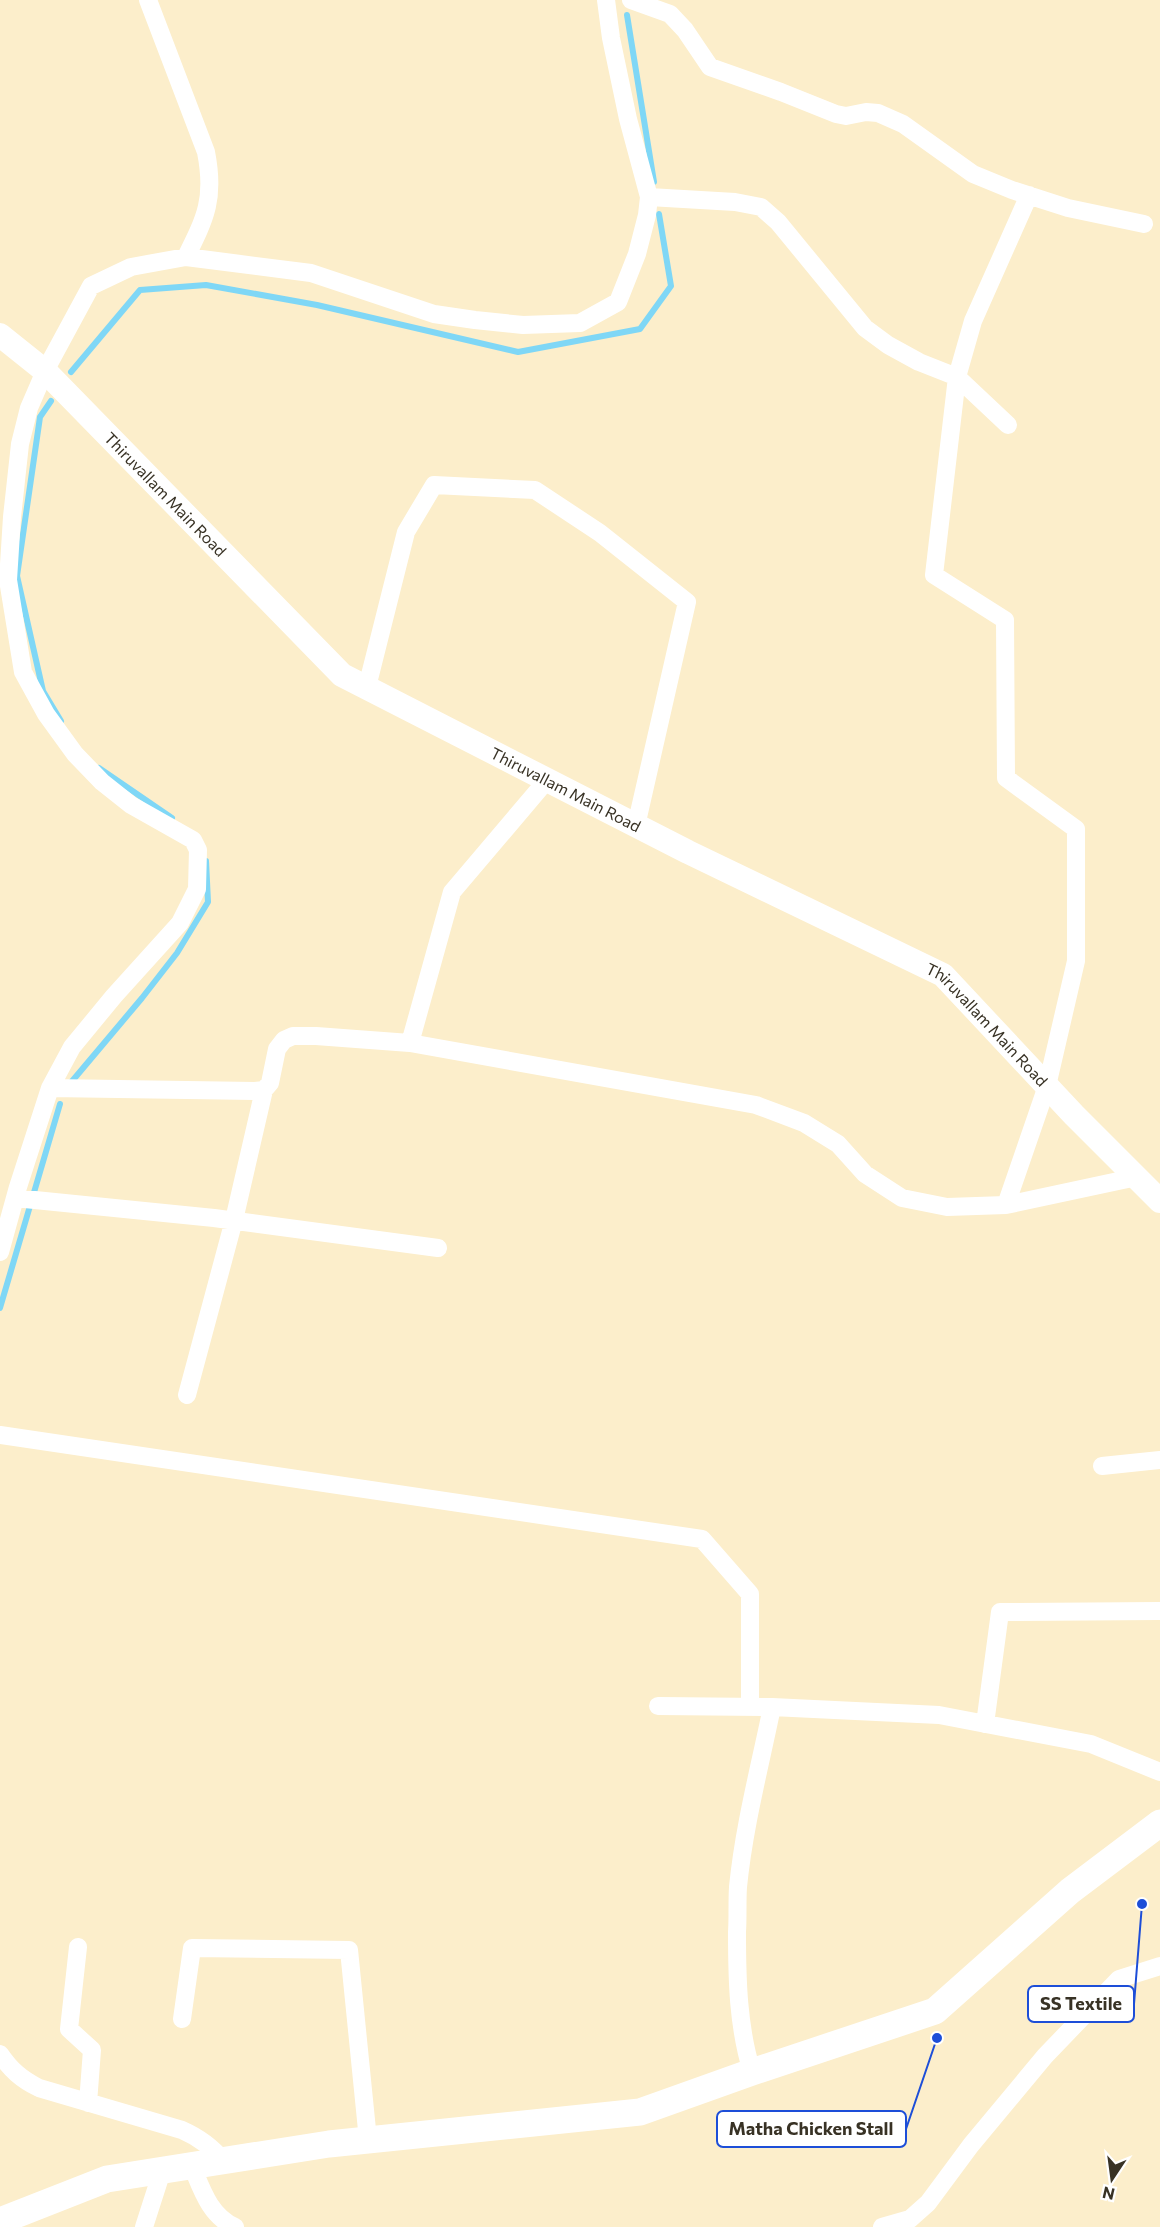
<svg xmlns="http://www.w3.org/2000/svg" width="1160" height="2227" viewBox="0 0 1160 2227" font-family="Commissioner,sans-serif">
  <rect width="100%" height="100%" fill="#fceecb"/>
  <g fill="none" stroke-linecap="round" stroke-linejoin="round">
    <path stroke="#7fd7f6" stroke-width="6" d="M627,15L654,182
      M71,372L140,290L206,285L317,305L518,352L640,329L671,286L659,214
      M51,401L40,417L17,576L43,691L61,721
      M99,768L172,818
      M68,1086L142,998L177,953L208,902L206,861
      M0,1308L60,1104"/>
    <path stroke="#fff" stroke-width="18" d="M148,0L206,152C215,198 206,217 186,257
      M631,0L670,14L685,30L710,67L781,92L836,114L846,116L866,112L878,113L903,124L973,174L1012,190L1068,208L1144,224
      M649,197L735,202L761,207L778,222L865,328L888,345L919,362L957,377L1008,425
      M367,687L406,532L434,485L535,490L600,533L687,602L636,826
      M410,1043L452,892L547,780
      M50,1088L255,1091L264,1090L270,1083L277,1049L284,1040L293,1036H316L410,1043L756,1105L804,1123L838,1144L865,1174L902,1198L947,1207L1006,1205L1137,1177
      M15,1198L214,1218L438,1248
      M1006,1205L1047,1086L1076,961V829L1006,778L1005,620L934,575L957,377L973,321L1029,195
      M0,1252L18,1187L50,1088L72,1047L114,996L180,923L197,889L198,850L193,840L131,805L102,782L75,754L46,714L23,672L8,580L12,517L20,444L29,408L45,371L91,286L131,267L186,257L311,273L434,314L475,320L523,325L580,323L618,302L637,254L647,215L649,197L628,119L611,38L606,0
      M187,1395L234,1220L264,1090
      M0,1435L702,1539L750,1594V1707
      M1102,1466L1160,1460
      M658,1706L772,1707L939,1715L1091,1744L1160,1772
      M985,1724L1000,1612L1160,1611
      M78,1947L69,2029L92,2050L88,2103
      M182,2019L192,1948L349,1950L368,2140
      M0,2054C11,2070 21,2079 39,2088L182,2130C200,2138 211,2147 224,2161
      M752,2072C738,2027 737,1980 737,1932C738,1917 737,1902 738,1887C744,1826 760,1766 772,1707
      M192,2166C202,2190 210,2216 235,2227
      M144,2227L162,2171
      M882,2227L910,2219L928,2203L971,2145L1045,2056L1119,1979L1160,1966"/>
    <path stroke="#fff" stroke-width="24" id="s1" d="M0,335L45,371L342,675L688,852L943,975L1074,1115L1160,1201"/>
    <path stroke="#fff" stroke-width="27" d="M0,2221L107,2179L329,2144L640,2112L752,2072L935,2011L1070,1891L1160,1823"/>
  </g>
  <g text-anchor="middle" stroke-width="6" stroke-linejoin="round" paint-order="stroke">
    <g font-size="16" fill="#383225" stroke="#fff">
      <text dy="6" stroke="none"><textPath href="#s1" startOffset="230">Thiruvallam Main Road</textPath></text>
      <text dy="6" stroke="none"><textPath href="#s1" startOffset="734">Thiruvallam Main Road</textPath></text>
      <text dy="6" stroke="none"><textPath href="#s1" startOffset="1220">Thiruvallam Main Road</textPath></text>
    </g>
  </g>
  <path fill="none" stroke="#1d4ed8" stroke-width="2" d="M1142 1904L1134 2004M937 2038L906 2129"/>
  <g fill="#1d4ed8" stroke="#fff" stroke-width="2">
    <circle cx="1142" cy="1904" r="6"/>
    <circle cx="937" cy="2038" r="6"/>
  </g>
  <g fill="#fff" stroke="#1d4ed8" stroke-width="2">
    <rect x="1028" y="1986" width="106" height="36" rx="6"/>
    <rect x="717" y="2111" width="189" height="36" rx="6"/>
  </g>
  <g font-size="18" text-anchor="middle" font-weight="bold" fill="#383225">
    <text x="1081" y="2010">SS Textile</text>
    <text x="811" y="2135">Matha Chicken Stall</text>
  </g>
  <g transform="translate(1112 2179) rotate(193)" stroke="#ffffff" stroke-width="4.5" paint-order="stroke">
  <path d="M0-4.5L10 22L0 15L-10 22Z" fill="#383225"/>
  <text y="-9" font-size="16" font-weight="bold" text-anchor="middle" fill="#383225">N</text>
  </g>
</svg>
